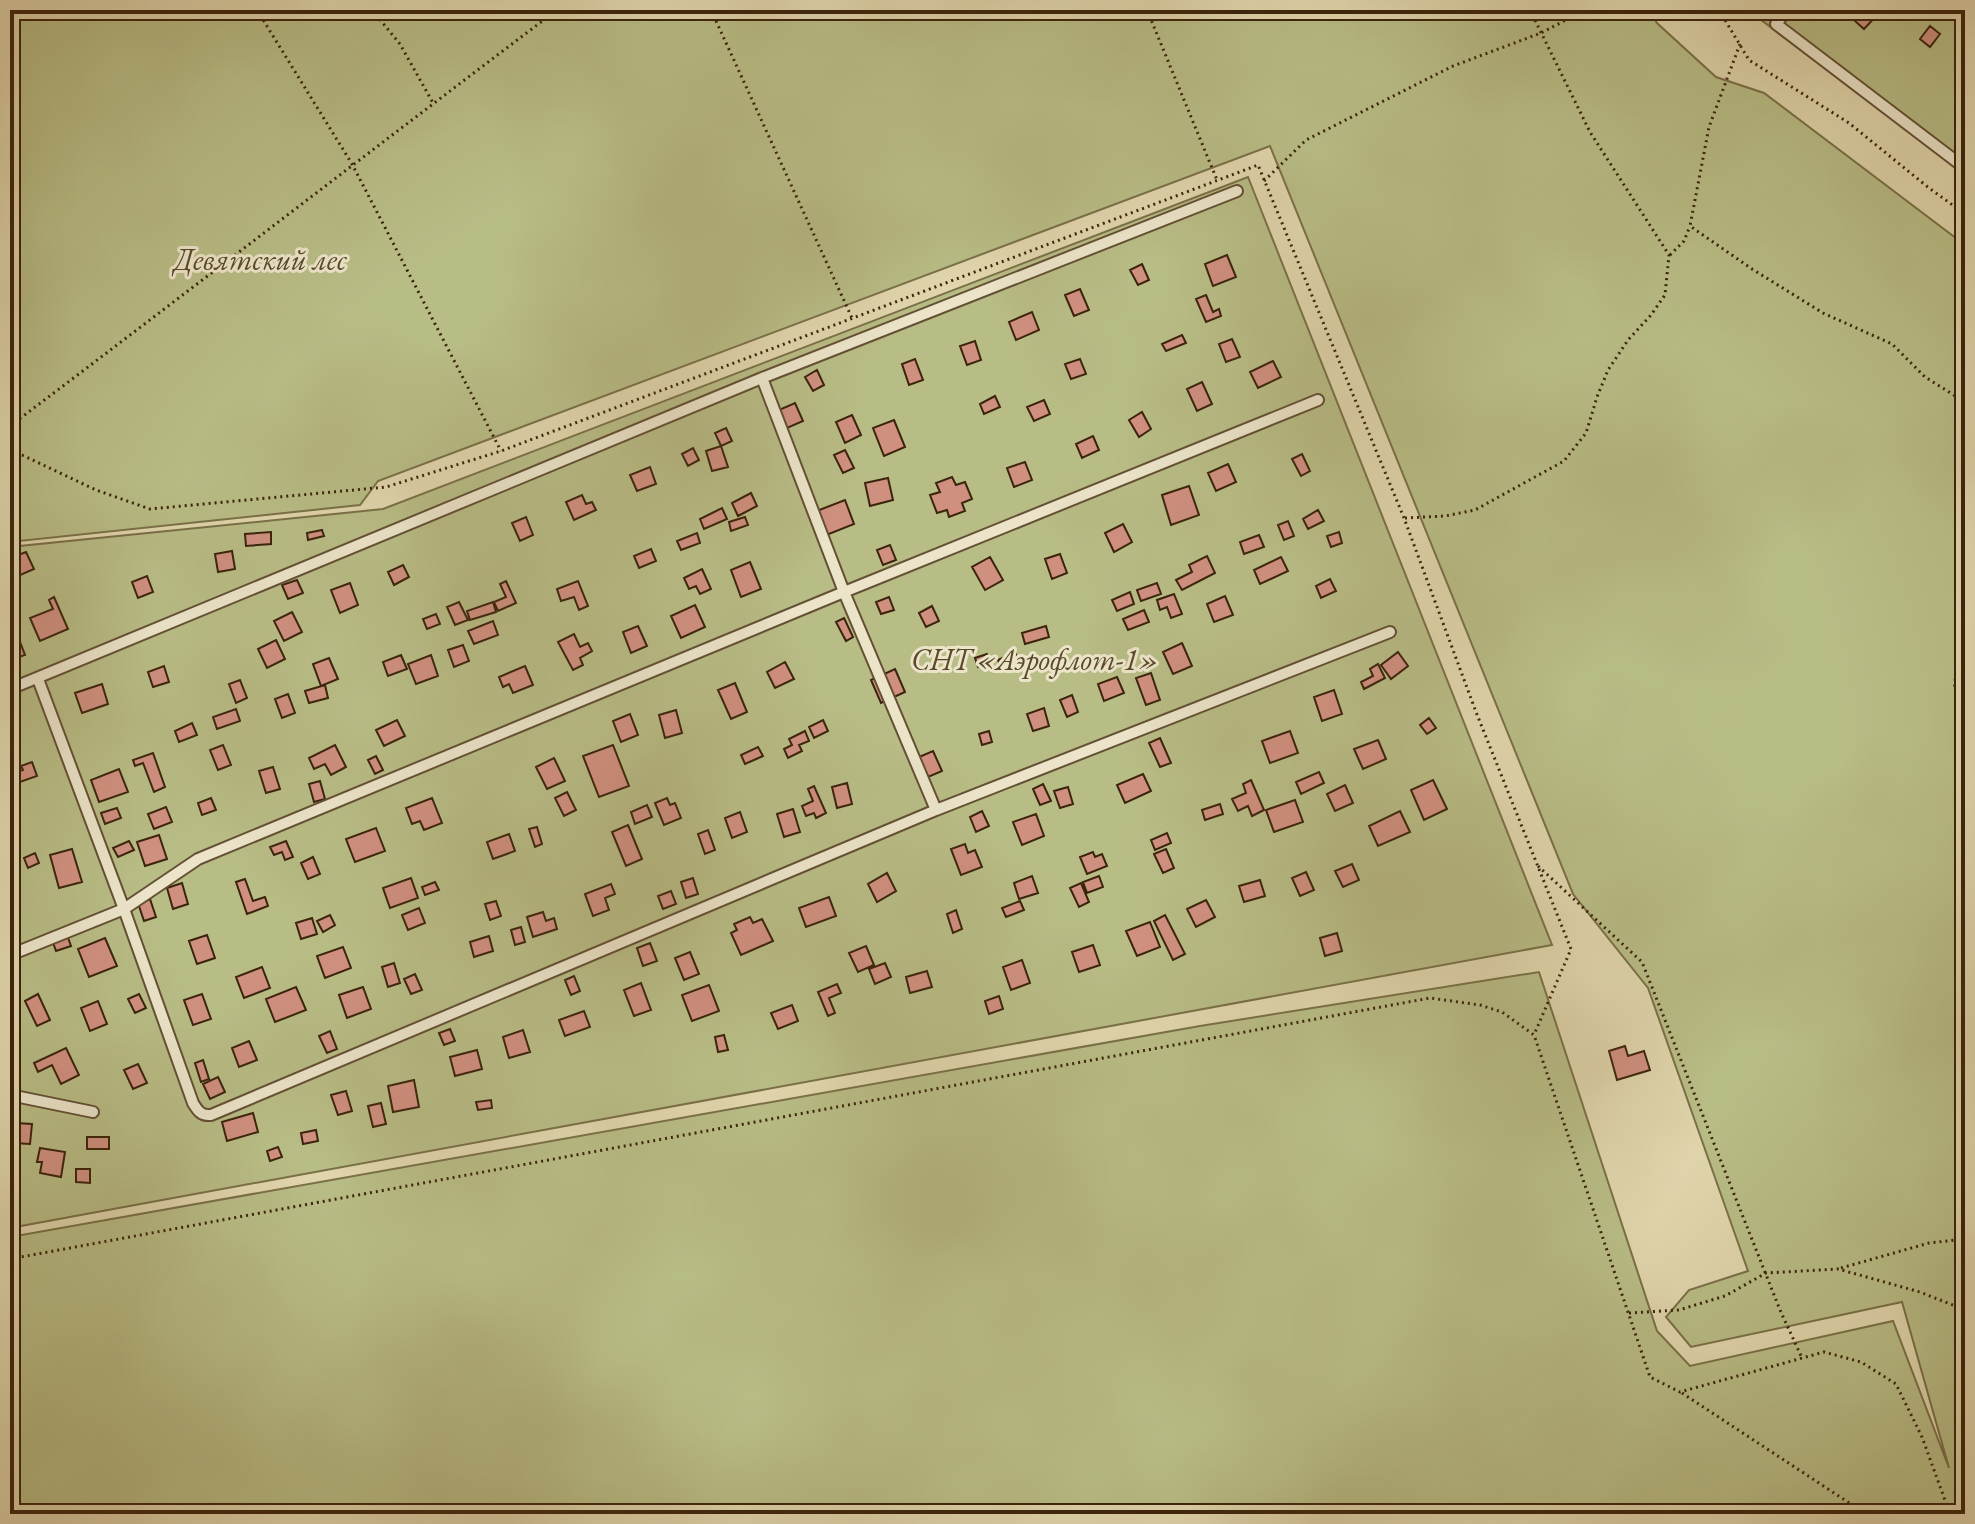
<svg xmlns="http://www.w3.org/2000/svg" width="1975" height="1524" viewBox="0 0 1975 1524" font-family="'EB Garamond',serif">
  <rect width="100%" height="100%" fill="#e0d5ac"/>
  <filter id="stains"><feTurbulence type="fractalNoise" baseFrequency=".0025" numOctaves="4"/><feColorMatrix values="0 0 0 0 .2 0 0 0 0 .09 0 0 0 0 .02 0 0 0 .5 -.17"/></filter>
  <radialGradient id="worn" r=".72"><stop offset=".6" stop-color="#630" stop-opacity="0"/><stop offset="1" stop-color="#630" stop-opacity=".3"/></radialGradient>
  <path fill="#b8bc85" stroke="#7a7048" stroke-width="2" d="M10,10H1649L1657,23L1716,77L1764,93L1965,245V1514H10V1237L1200,1026L1539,972L1657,1331L1690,1366L1893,1321L1949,1468L1902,1302L1691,1347L1666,1317L1689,1290L1748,1271L1648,988L1573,894L1270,146L378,481L360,505L10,542Z
    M1748,10H1965V174Z
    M1248,177L1552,945L10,1228V547L383,509Z"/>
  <path fill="#d09080" stroke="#3b240c" stroke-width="2" d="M1864,10H1874L1878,14L1864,29L1855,21Z
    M1930,26L1940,34L1930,47L1920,39Z
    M1965,53V73L1955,65Z
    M1227,255L1236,277L1213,286L1205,264Z
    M1142,264L1149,280L1138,285L1130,270Z
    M1080,289L1089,310L1074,316L1065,295Z
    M1206,295L1213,312L1219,309L1221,316L1206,322L1196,299Z
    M1032,312L1039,330L1016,340L1009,322Z
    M1182,335L1186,343L1166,351L1162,344Z
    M1232,339L1240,357L1226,362L1219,344Z
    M975,341L981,360L967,365L960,346Z
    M915,359L923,380L909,385L902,364Z
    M1080,359L1086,374L1071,379L1065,364Z
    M1273,361L1281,377L1258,388L1250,372Z
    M817,370L824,385L813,391L805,377Z
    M1202,382L1212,404L1197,411L1187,389Z
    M995,396L1000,407L984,414L980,404Z
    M1044,400L1050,414L1034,421L1027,407Z
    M795,403L803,421L787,428L779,410Z
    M1142,412L1151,429L1139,437L1129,420Z
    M852,415L861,435L845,443L836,422Z
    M894,420L905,447L884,456L873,428Z
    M726,428L732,441L721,446L715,433Z
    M1093,436L1099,450L1082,458L1076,444Z
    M721,446L728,467L712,471L706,451Z
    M693,448L699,460L688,466L682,454Z
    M845,450L854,468L843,473L834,455Z
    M1302,454L1310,471L1301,476L1292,459Z
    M1025,462L1032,480L1014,487L1007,468Z
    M1228,464L1236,482L1216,491L1208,473Z
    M650,467L656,484L637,491L630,475Z
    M952,477L956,485L965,482L972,499L962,503L965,511L949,517L947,510L937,513L930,495L940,492L936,483Z
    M888,478L893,500L870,506L865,483Z
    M1189,486L1199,515L1171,525L1162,495Z
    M751,493L757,506L738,516L732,503Z
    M582,495L586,504L592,502L596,510L574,520L566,502Z
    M845,500L854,524L819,538L809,514Z
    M722,508L727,519L704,529L700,519Z
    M1318,510L1324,521L1308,529L1303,519Z
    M526,517L533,535L520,541L512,523Z
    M745,517L748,525L731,531L729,522Z
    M1288,521L1294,536L1284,540L1278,525Z
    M1123,524L1132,542L1114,552L1105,533Z
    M322,530L324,536L308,540L307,533Z
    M271,532V544L246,546L245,534Z
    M1339,532L1342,543L1331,547L1327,536Z
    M697,533L700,543L681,550L677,541Z
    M1259,535L1264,547L1244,554L1240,542Z
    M890,545L896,560L883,565L877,550Z
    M651,549L656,561L639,568L634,556Z
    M232,551L235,569L218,572L215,554Z
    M26,552L34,569L18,576L10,558Z
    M1060,554L1067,573L1052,579L1045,559Z
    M1207,556L1215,573L1182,590L1176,580L1192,572L1189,565Z
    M990,557L1003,580L985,590L972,567Z
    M1281,557L1288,571L1260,584L1254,570Z
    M750,562L761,589L741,597L731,570Z
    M403,565L409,577L394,585L388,572Z
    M702,569L711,589L700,594L696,586L689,589L684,578Z
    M147,576L153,592L138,598L132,582Z
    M1330,579L1336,591L1321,598L1316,586Z
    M297,580L303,593L288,599L282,585Z
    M506,581L516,603L498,611L494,602L506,597L500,584Z
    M578,581L588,606L579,610L574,597L561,601L557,589Z
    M350,583L358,605L340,613L331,590Z
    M1157,583L1161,594L1141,601L1137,590Z
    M1130,592L1134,604L1117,611L1112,600Z
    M1174,594L1182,614L1171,618L1167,607L1160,610L1157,600Z
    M1225,596L1233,615L1214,622L1207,604Z
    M54,597L68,629L40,641L30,618L53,609L49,600Z
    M889,597L894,610L881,614L876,602Z
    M459,602L468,620L455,625L447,607Z
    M493,602L496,612L470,620L467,611Z
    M695,605L705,627L681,638L671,616Z
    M932,606L939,621L926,627L919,613Z
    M1144,610L1149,622L1128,630L1123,619Z
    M292,612L302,632L284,641L274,621Z
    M436,614L440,624L427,629L423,619Z
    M844,618L853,637L846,641L836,622Z
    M493,621L498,635L474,644L468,631Z
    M638,626L647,646L631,653L623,632Z
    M1046,626L1049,637L1025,644L1022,633Z
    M17,634L25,655L10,660V636Z
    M574,634L580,647L588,643L592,651L580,658L583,665L573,670L558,642Z
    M276,640L285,659L267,668L258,649Z
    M1182,643L1192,666L1173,674L1163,652Z
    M463,645L469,661L454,667L448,650Z
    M1015,652L1020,664L1003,671L998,660Z
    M1398,652L1408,666L1391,679L1381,665Z
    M987,654L990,662L978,667L975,658Z
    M401,655L407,669L388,676L383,662Z
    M431,655L438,676L416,684L408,664Z
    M329,658L338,679L321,686L313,664Z
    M785,662L794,679L775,688L767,672Z
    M1378,664L1385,678L1364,689L1361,682L1373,676L1370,669Z
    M164,666L169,682L153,687L148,672Z
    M525,666L533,685L513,693L509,684L503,687L499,677Z
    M895,669L905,692L881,703L871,680Z
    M1151,673L1160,700L1146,705L1136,678Z
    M1117,677L1124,693L1104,701L1098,684Z
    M240,680L247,698L236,703L229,684Z
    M735,683L747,712L731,719L718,690Z
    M102,684L108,704L82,713L75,693Z
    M325,685L328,698L309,703L305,691Z
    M1334,690L1342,714L1322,721L1314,697Z
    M288,694L295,713L282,718L275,699Z
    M1072,695L1078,712L1067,717L1060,700Z
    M1044,708L1049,726L1033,731L1027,714Z
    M236,709L240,721L217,729L213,717Z
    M676,710L682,733L665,738L659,715Z
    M630,714L638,735L621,742L613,721Z
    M1429,718L1436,728L1427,734L1420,725Z
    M397,720L405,736L384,746L376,730Z
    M823,720L828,731L814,738L809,727Z
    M192,723L197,735L179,742L175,731Z
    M805,731L809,741L799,745L802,751L788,758L784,749L792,745L789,739Z
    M989,731L992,742L982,745L979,734Z
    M1290,731L1298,753L1270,763L1262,741Z
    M1160,738L1171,763L1160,767L1149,743Z
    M1378,740L1386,759L1363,769L1354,749Z
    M223,745L231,765L218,770L210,750Z
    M335,745L346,767L331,775L325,764L314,769L309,758Z
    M613,745L629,786L599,797L583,756Z
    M758,747L763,756L745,764L741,755Z
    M933,751L942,771L928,777L919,757Z
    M153,753L165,787L154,792L143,763L135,766L133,760Z
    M376,756L383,770L375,774L368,760Z
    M554,758L565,781L547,789L536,767Z
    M32,762L37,776L17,783L14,773L23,770L21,766Z
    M273,767L280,789L266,793L259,771Z
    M119,769L128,792L99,802L91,780Z
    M1319,772L1324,783L1301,794L1296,782Z
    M1143,774L1151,791L1125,803L1117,785Z
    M1251,780L1264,810L1252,816L1248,806L1238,811L1232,799L1246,793L1243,784Z
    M1433,780L1447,809L1424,820L1411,790Z
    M320,781L325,799L314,802L309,784Z
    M847,783L852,804L837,808L832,787Z
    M1043,784L1051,801L1040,805L1033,789Z
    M1345,785L1353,803L1335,811L1327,794Z
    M814,786L826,813L816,818L814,813L806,816L802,806L813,801L808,789Z
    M1068,787L1073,804L1060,808L1054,791Z
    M567,792L576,810L564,816L555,798Z
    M211,798L216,810L202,815L198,803Z
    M432,798L442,823L424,830L420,821L412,824L406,808Z
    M667,798L670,805L675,803L681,818L664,825L655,803Z
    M1295,800L1303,822L1274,832L1266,810Z
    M1220,804L1223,814L1205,820L1202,810Z
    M647,805L652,817L635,824L631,812Z
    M166,807L172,822L154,829L148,814Z
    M117,808L121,818L105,824L101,813Z
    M793,809L800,832L784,837L777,814Z
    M982,811L989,826L976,832L970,817Z
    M1400,811L1410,832L1378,846L1369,826Z
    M740,812L747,832L732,838L725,818Z
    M1036,814L1044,836L1022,845L1013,822Z
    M628,825L642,859L626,866L612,832Z
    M537,827L542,844L535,847L529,829Z
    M376,828L385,851L355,862L346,839Z
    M708,830L715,850L705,854L698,834Z
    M1167,833L1171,843L1155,850L1151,840Z
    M509,834L515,851L493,859L487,842Z
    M159,835L167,859L145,866L137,842Z
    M129,841L134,850L118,857L113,848Z
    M286,841L293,857L285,860L282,852L274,855L270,847Z
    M965,844L968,853L975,850L982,867L961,875L951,849Z
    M72,849L82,882L59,888L50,855Z
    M1166,849L1174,868L1163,873L1154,854Z
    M1093,852L1095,857L1102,854L1107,866L1087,874L1080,857Z
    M35,853L39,863L28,868L24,858Z
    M313,857L320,874L308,879L301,863Z
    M1352,864L1359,880L1343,887L1335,871Z
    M1306,872L1314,890L1300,896L1292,878Z
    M887,873L896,891L877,902L868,884Z
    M1032,876L1038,893L1019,899L1014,883Z
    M1099,876L1103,887L1087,893L1083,882Z
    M411,878L418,898L390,908L383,888Z
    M693,878L698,894L686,898L681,882Z
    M245,879L253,901L265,897L268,906L247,914L236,882Z
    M1260,880L1265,896L1244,902L1239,886Z
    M435,882L439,890L425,895L422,887Z
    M182,883L188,904L173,909L167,888Z
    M1081,883L1089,902L1079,907L1070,888Z
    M611,884L615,894L605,898L609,910L593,916L585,894Z
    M671,891L676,904L663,909L658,896Z
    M829,897L836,916L806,927L799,908Z
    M150,899L156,917L144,921L138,903Z
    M1206,900L1215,917L1196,927L1187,909Z
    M496,901L501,916L490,920L485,904Z
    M1020,901L1024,910L1006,917L1002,908Z
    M419,908L425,923L408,930L402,915Z
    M956,910L962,929L953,933L947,914Z
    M543,912L546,921L554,918L557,929L533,937L527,917Z
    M330,915L335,925L323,932L317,921Z
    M1165,915L1185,954L1173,960L1154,921Z
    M750,917L753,923L762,919L773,941L741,955L731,933L737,930L734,924Z
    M312,918L317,934L301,939L296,923Z
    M1150,922L1160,947L1137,956L1126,931Z
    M521,927L525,942L515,945L511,930Z
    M66,932L71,946L56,951L51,937Z
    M1337,933L1342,951L1325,956L1320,938Z
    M207,935L215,958L197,964L189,941Z
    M489,936L493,951L474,957L470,942Z
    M105,938L117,966L89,977L78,949Z
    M650,943L657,961L643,966L637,948Z
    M1093,945L1100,965L1079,972L1072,952Z
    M866,946L874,965L858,972L849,953Z
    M343,947L351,968L325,978L317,956Z
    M690,952L699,974L684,980L675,958Z
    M1022,960L1030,983L1011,990L1003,967Z
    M394,963L400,983L388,987L382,967Z
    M885,963L891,977L875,984L869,969Z
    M262,967L270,988L244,998L236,977Z
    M927,971L932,987L910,993L906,977Z
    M415,974L422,990L411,994L404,979Z
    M574,976L580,991L571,995L565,980Z
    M641,983L651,1010L634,1016L624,990Z
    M837,984L841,993L829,998L835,1013L828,1016L818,992Z
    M709,985L719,1011L692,1021L682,995Z
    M296,987L306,1010L275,1022L266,999Z
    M363,987L371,1009L347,1018L339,995Z
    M38,994L50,1020L37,1026L25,1001Z
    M139,994L146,1008L135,1013L128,999Z
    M202,994L211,1019L193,1025L184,1000Z
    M999,996L1003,1009L989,1014L985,1001Z
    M98,1001L107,1024L90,1031L81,1008Z
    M792,1005L798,1021L778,1029L771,1013Z
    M584,1011L590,1027L565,1036L559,1020Z
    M450,1029L455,1041L444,1045L439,1033Z
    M523,1030L530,1052L509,1058L503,1037Z
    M330,1031L337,1049L327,1053L319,1036Z
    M724,1035L728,1050L718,1052L715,1037Z
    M249,1041L257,1060L239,1067L232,1048Z
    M1625,1046L1628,1056L1644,1051L1650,1070L1617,1080L1609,1051Z
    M66,1048L79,1075L61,1084L52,1065L38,1072L34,1063Z
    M477,1050L482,1069L455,1076L450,1057Z
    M203,1060L209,1079L201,1082L195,1063Z
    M138,1064L147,1083L133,1089L124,1070Z
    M218,1077L225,1092L210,1099L203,1084Z
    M414,1080L419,1107L393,1112L388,1086Z
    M346,1091L352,1111L338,1115L331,1095Z
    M491,1100L492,1108L478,1110L476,1102Z
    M381,1103L386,1124L373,1127L368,1106Z
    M253,1113L258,1132L227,1141L222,1122Z
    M15,1123L32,1124L30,1144L13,1143Z
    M316,1130L318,1141L303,1144L301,1133Z
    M87,1137H109V1149H87Z
    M278,1147L282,1157L270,1161L267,1151Z
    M40,1148L65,1152L61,1177L40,1173L42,1162H37Z
    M76,1169H90V1183L76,1182Z"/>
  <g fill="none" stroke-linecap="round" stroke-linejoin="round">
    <g stroke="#645034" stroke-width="14">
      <path id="service" d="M1787,10L1776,24L1965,168
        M762,378L844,592L936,810
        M38,679L124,909L193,1103C198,1111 201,1116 211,1115L936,810L1390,632
        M10,689L762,378L1237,191
        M10,955L124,909L198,859L844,592L1318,400
        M10,1095L93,1112"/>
    </g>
    <path stroke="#3b240c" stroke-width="3" stroke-dasharray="2 4" stroke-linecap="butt" d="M257,10L352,164L501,451
      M372,10L400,44L433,103
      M711,10L852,318
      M1147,10L1217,180
      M1719,10L1749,60L1849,123L1929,188L1965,214
      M1740,44L1709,127L1690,226L1752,269L1823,313L1892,344L1925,377L1965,402
      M10,67L21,87
      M1264,181L1306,140L1453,66L1541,33L1585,10
      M1670,255L1684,241L1690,226
      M10,426C193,288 374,148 557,10
      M10,454L22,455L96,490L150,509L386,487L501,451L1258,165L1404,518L1476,712L1571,949L1534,1035
      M1405,518L1445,516L1475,510L1564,461L1586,433L1597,397L1608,370L1628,340L1651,315L1665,295L1669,255L1590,132L1530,10
      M1965,644L1954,684L1965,704
      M1538,866L1642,962L1780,1310L1802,1358
      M10,1259L1430,998L1480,1005L1502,1012L1534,1035L1650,1377L1680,1392L1824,1352L1861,1362L1896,1384L1922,1437L1950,1514
      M1841,1268L1929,1243L1965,1239
      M1629,1313L1679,1310L1725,1296L1766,1273L1838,1269L1920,1292L1965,1310
      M1682,1393L1866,1514"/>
    <use href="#service" stroke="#ebe4c9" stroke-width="10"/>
  </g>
  <g text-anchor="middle" stroke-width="6" stroke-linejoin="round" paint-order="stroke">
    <g font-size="30" font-style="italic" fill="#5a4a2a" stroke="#ebe4c9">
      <text x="260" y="270">Девятский лес</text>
      <text x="1035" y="670">СНТ «Аэрофлот-1»</text>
    </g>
  </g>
  <rect width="1975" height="1524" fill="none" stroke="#e0d5ac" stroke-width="40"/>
  <rect x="12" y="12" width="1951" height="1500" fill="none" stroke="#3b240c" stroke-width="4"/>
  <rect x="20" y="20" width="1935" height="1484" fill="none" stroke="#3b240c" stroke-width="2"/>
  <rect width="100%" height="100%" filter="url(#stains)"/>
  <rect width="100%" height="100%" fill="url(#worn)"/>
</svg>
